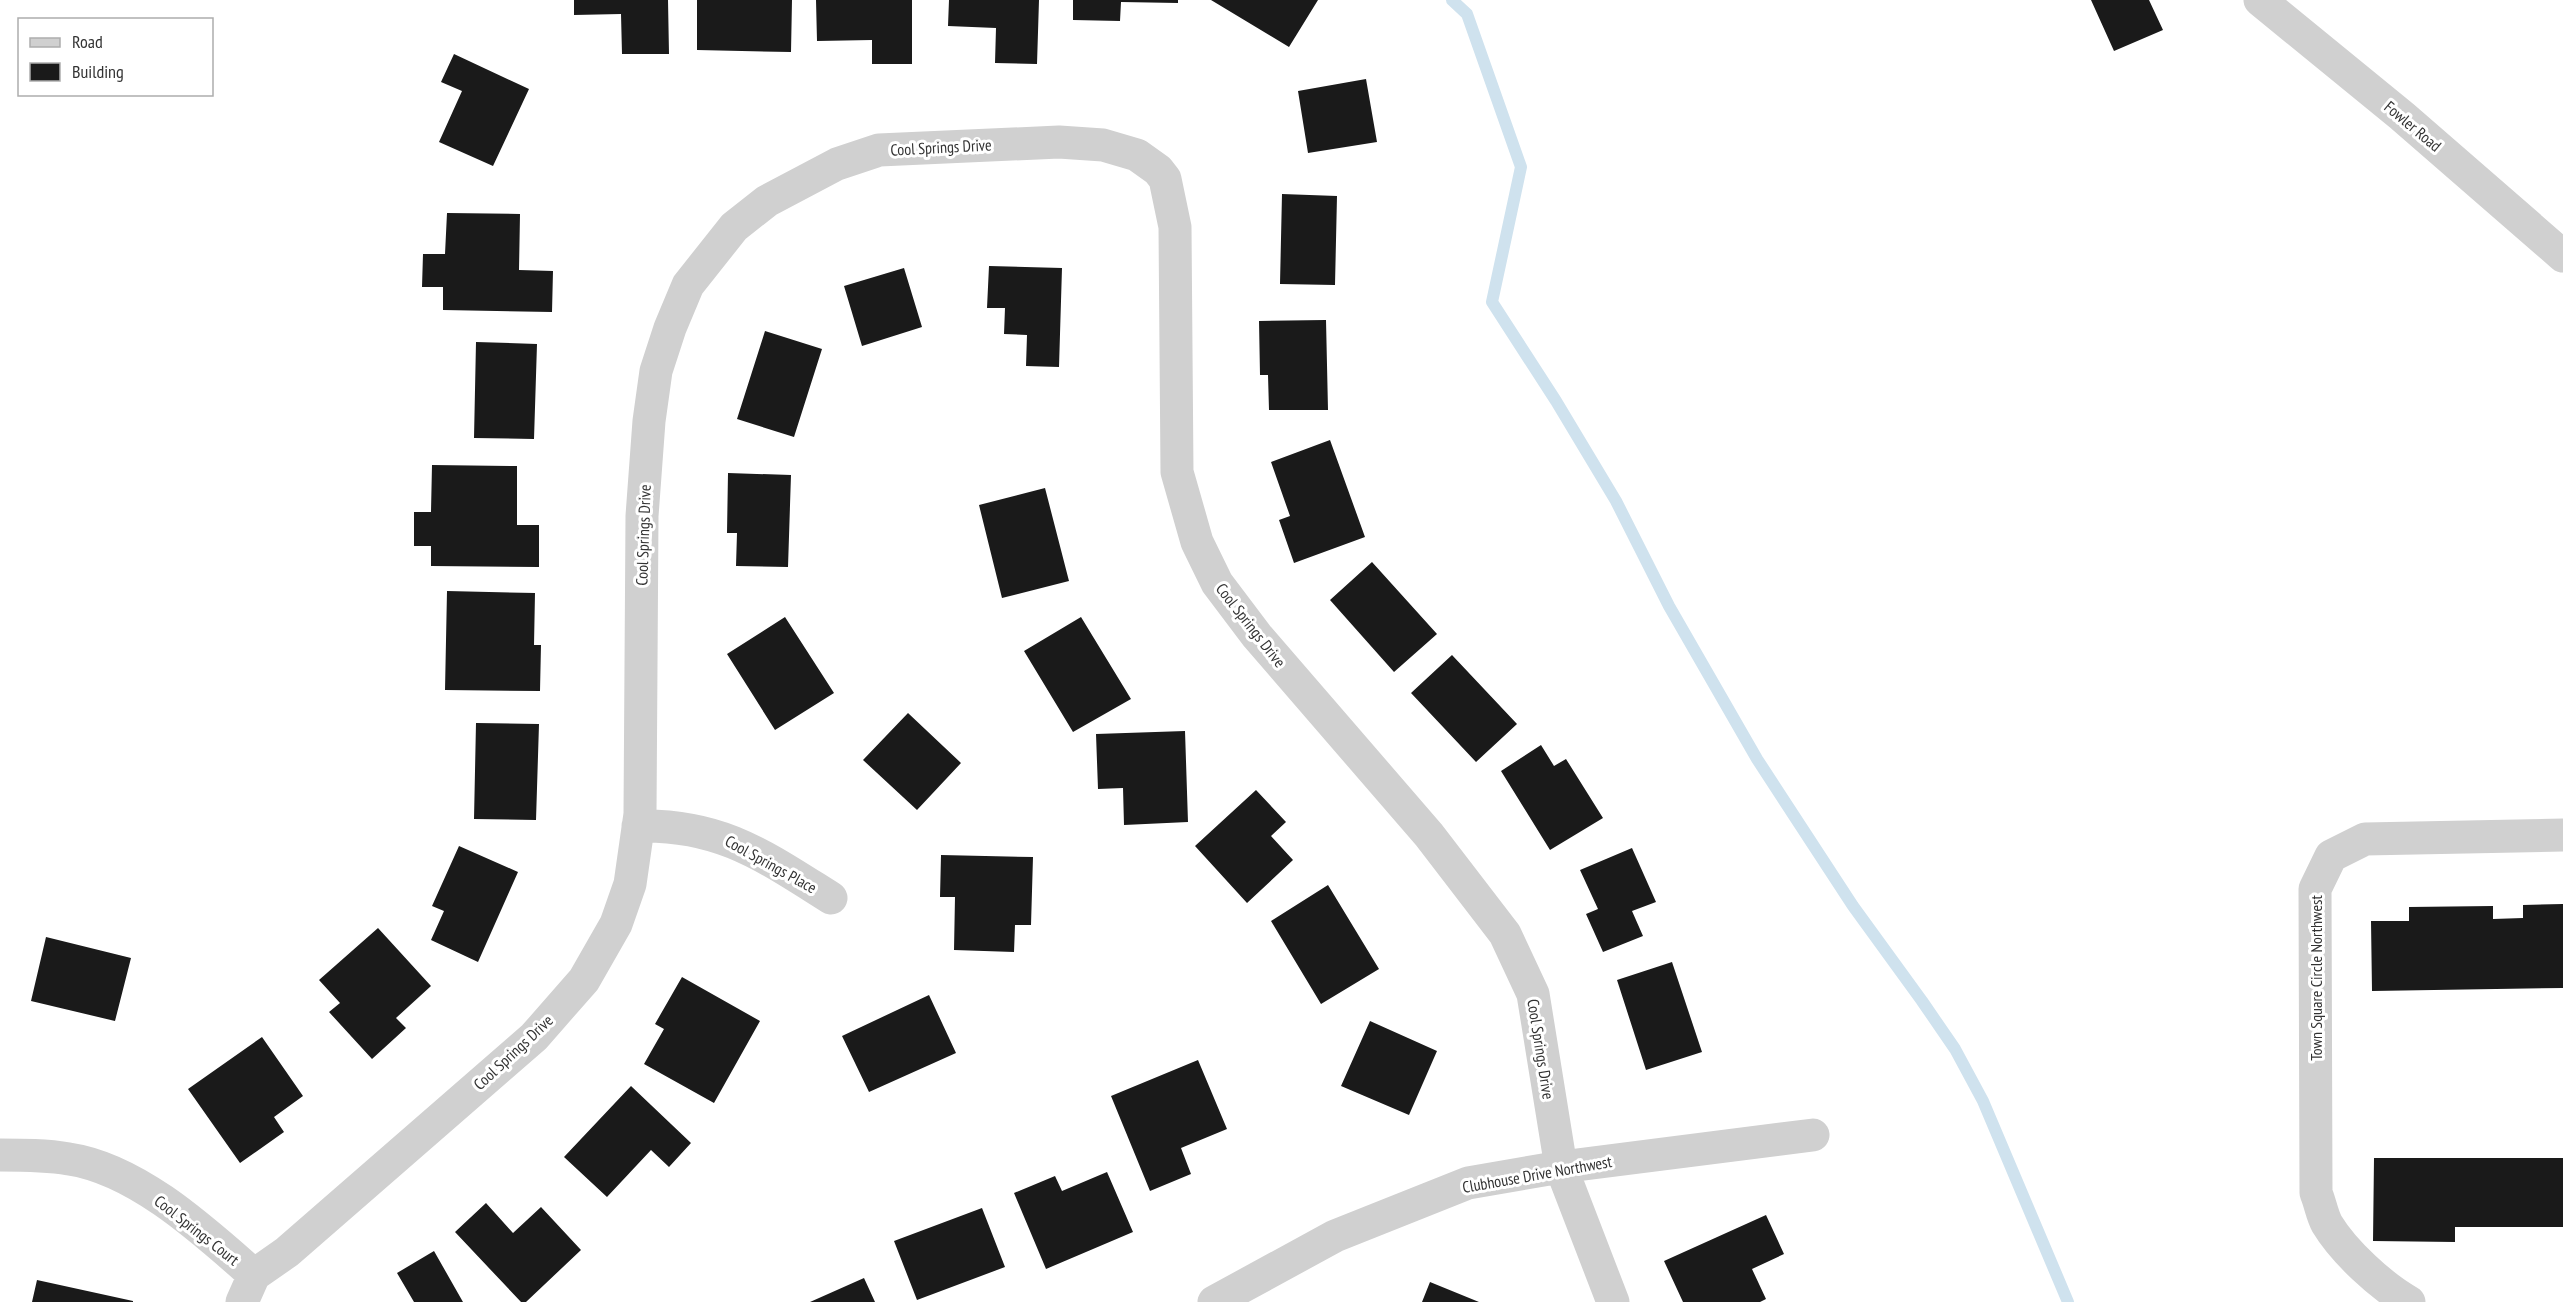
<svg xmlns="http://www.w3.org/2000/svg" width="2563" height="1302" viewBox="0 0 2563 1302" font-family="'PT Sans Narrow',sans-serif">
  <rect width="100%" height="100%" fill="#fff"/>
  <g fill="none" stroke-linecap="round" stroke-linejoin="round">
    <path stroke="#cfe2ee" stroke-width="12" d="M1452,0L1467,14L1521,167L1492,302L1556,401L1616,501L1669,606L1757,759L1853,906L1922,1001L1955,1049L1983,1101L2068,1302"/>
  </g>
  <path fill="#1a1a1a" d="M574,0H668L669,54H622L621,14L574,15Z
    M697,0H792L791,52L697,50Z
    M816,0H912V64H872V40L817,41Z
    M949,0H1039L1037,64L995,63L996,28L948,26Z
    M1073,0H1178V3L1121,2L1120,21L1073,20Z
    M1211,0H1318L1289,47Z
    M2091,0H2149L2163,30L2114,51Z
    M454,54L529,89L493,166L439,142L462,91L441,82Z
    M1366,79L1377,142L1308,153L1298,91Z
    M1282,194L1337,196L1335,285L1280,284Z
    M447,213L520,214L519,270L553,271L552,312L443,310V287H422L423,254H445Z
    M989,266L1062,268L1059,367L1026,366L1027,335L1004,334L1005,308H987Z
    M904,268L922,327L862,346L844,286Z
    M1326,320L1328,410H1269L1268,375H1260L1259,321Z
    M765,331L822,349L794,437L737,419Z
    M476,342L537,344L534,439L474,438Z
    M1330,440L1365,537L1294,563L1279,520L1290,516L1271,462Z
    M432,465L517,466V525H539V567L431,566V546H414V512H431Z
    M728,473L791,475L788,567L736,566L737,533H727Z
    M1045,488L1069,581L1002,598L979,505Z
    M1372,562L1437,634L1394,672L1330,600Z
    M447,591L535,593L534,645H541L540,691L445,690Z
    M785,617L834,693L775,730L727,654Z
    M1081,617L1131,699L1073,732L1024,651Z
    M1452,655L1517,724L1476,762L1411,693Z
    M908,713L961,763L917,810L863,760Z
    M476,723L539,724L536,820L474,819Z
    M1185,731L1188,822L1124,825L1123,788L1098,789L1096,734Z
    M1541,745L1554,766L1566,759L1603,818L1550,850L1501,771Z
    M1256,790L1286,822L1271,836L1293,860L1247,903L1195,846Z
    M459,846L518,872L478,962L431,940L444,911L432,906Z
    M1632,848L1656,902L1632,911L1643,936L1603,952L1586,914L1598,909L1580,870Z
    M941,855L1033,857L1031,925H1015L1014,952L954,950L955,897H940Z
    M1328,885L1379,969L1321,1004L1271,921Z
    M2563,904V988L2372,991L2371,921H2409V907L2493,906V919L2523,918V905Z
    M378,928L431,986L396,1018L406,1028L372,1059L329,1012L340,1003L319,980Z
    M46,937L131,958L115,1021L31,1001Z
    M1672,962L1702,1052L1646,1070L1617,980Z
    M682,977L760,1021L714,1103L644,1064L664,1029L655,1024Z
    M929,995L956,1053L869,1092L842,1036Z
    M1370,1021L1437,1051L1409,1115L1341,1086Z
    M262,1037L303,1096L274,1117L284,1132L240,1163L188,1089Z
    M1198,1060L1227,1129L1181,1148L1191,1174L1150,1191L1111,1096Z
    M631,1086L691,1143L669,1167L651,1150L607,1197L564,1157Z
    M2374,1158H2563V1227H2455V1242L2373,1241Z
    M1107,1172L1133,1232L1046,1269L1014,1193L1055,1176L1062,1191Z
    M486,1203L513,1233L541,1207L581,1250L526,1302H521L455,1232Z
    M982,1208L1005,1267L917,1300L894,1241Z
    M1766,1215L1784,1254L1752,1269L1766,1299L1760,1302H1683L1664,1261Z
    M434,1251L463,1302H414L397,1273Z
    M864,1278L875,1302H810Z
    M37,1280L133,1301V1302H32Z
    M1430,1282L1479,1302H1422Z"/>
  <g fill="none" stroke-linecap="round" stroke-linejoin="round">
    <path stroke="#d0d0d0" stroke-width="33" d="M2260,0L2402,116L2563,256
      M638,826C721,824 764,856 831,898
      M0,1155C23,1155 46,1155 69,1159C137,1169 204,1231 254,1275
      M242,1302L254,1275L287,1252L534,1037L584,980L616,924L630,884L640,814L642,516L649,421L656,371L670,328L688,285L734,227L767,201L837,164L879,150L1059,142L1103,145L1137,155L1158,170L1165,179L1175,227L1177,472L1197,542L1217,583L1257,636L1429,835L1505,934L1533,994L1561,1167L1613,1302
      M1214,1302L1335,1236L1468,1183L1561,1167L1813,1135
      M2409,1302C2381,1286 2344,1252 2327,1224C2322,1215 2320,1202 2316,1193L2315,889L2331,856L2365,839L2563,835"/>
  </g>
  <g text-anchor="middle" stroke-width="6" stroke-linejoin="round" paint-order="stroke">
    <g font-size="16" fill="#333" stroke="#fff">
      <text transform="translate(2413 126) rotate(40)" y="6">Fowler Road</text>
      <text transform="translate(941 147) rotate(-3)" y="6">Cool Springs Drive</text>
      <text transform="translate(643 535) rotate(-88)" y="6">Cool Springs Drive</text>
      <text transform="translate(1251 625) rotate(52)" y="6">Cool Springs Drive</text>
      <text transform="translate(771 864) rotate(29)" y="6">Cool Springs Place</text>
      <text transform="translate(2316 978) rotate(-90)" y="6">Town Square Circle Northwest</text>
      <text transform="translate(1541 1049) rotate(81)" y="6">Cool Springs Drive</text>
      <text transform="translate(513 1052) rotate(-43)" y="6">Cool Springs Drive</text>
      <text transform="translate(1537 1174) rotate(-10)" y="6">Clubhouse Drive Northwest</text>
      <text transform="translate(197 1230) rotate(38)" y="6">Cool Springs Court</text>
    </g>
  </g>
  <rect x="18" y="18" width="195" height="78" fill="#ffffff" stroke="#adadad" stroke-width="1.5"/>
  <rect x="30" y="38" width="30" height="9" fill="#d0d0d0" stroke="#adadad" stroke-width="1.5"/>
  <text x="72" y="48" font-size="18" fill="#333333">Road</text>
  <rect x="30" y="63" width="30" height="18" fill="#1a1a1a" stroke="#adadad" stroke-width="1.5"/>
  <text x="72" y="78" font-size="18" fill="#333333">Building</text>
</svg>
